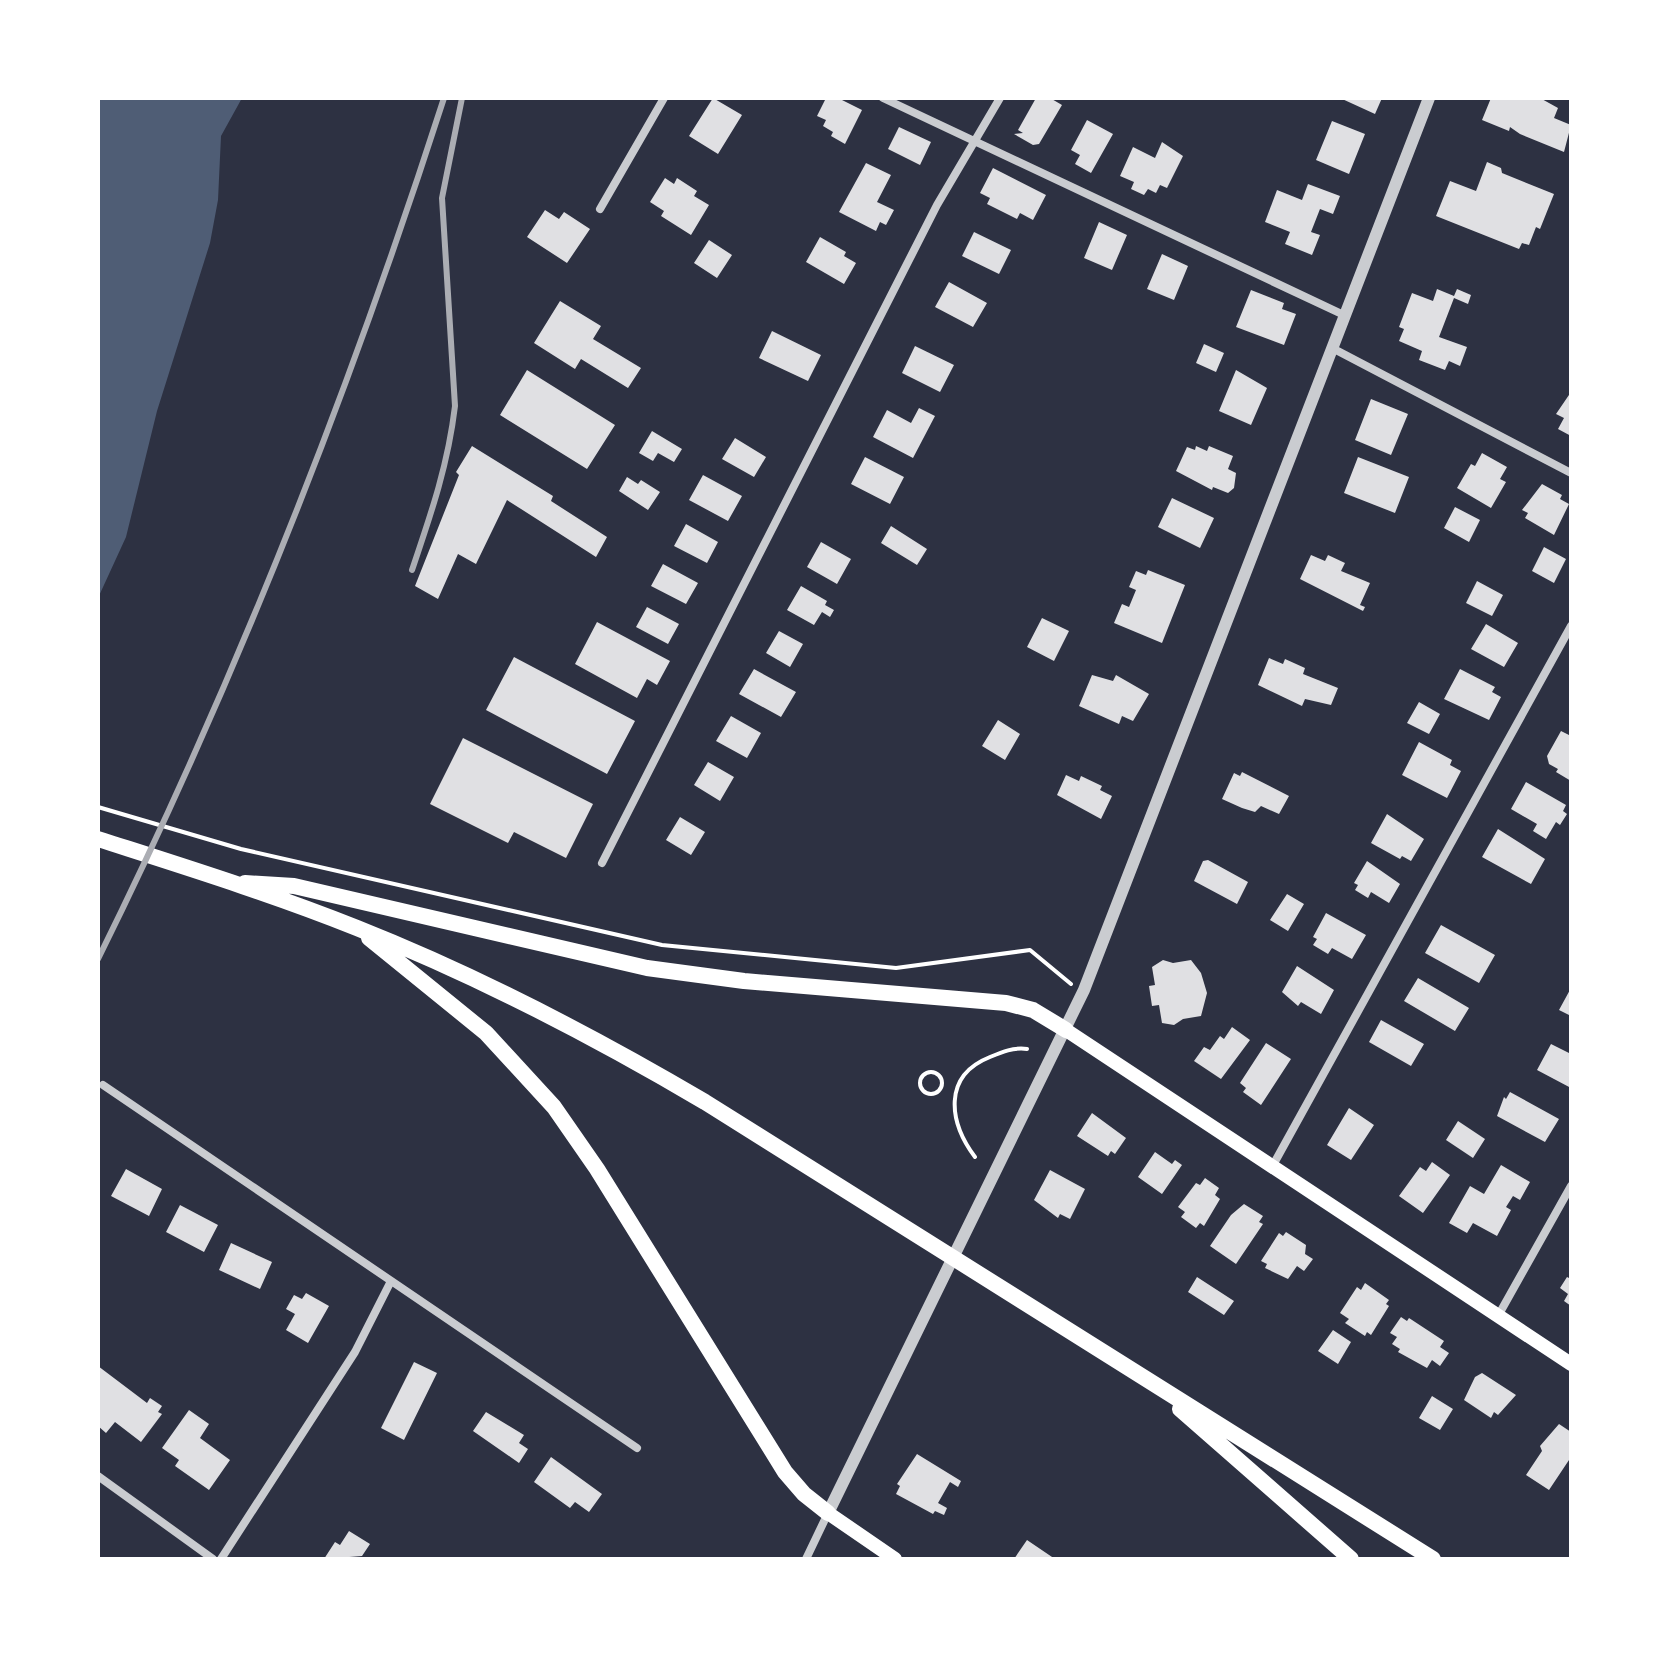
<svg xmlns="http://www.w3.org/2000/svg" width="1669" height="1657" viewBox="0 0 1669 1657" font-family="Overpass,sans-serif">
  <rect width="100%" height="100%" fill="#2d3142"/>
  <path fill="#4f5d75" d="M98,98H242L221,136L218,200L210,243L157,411L126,537L98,598Z"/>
  <path fill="#e0e0e3" d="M713,98L742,115L718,154L689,136Z
    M826,98H838L862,110L845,144L831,136L833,132L823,126L826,120L817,116Z
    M1036,98H1050L1062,105L1039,144L1033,145L1014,134L1023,133L1018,130Z
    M1340,98H1382L1375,114Z
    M1491,98H1540L1558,108L1554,118L1571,125L1564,152L1520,134L1510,127L1509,131L1482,120Z
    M1087,120L1113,134L1091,173L1075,164L1080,155L1071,150Z
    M1332,121L1365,134L1349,174L1316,160Z
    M899,127L931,142L920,165L888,149Z
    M1162,142L1183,156L1167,188L1160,185L1156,193L1148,189L1144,195L1131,189L1134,182L1120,176L1133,147L1155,158Z
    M1487,162L1501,168L1502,173L1554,194L1540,229L1536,227L1529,245L1522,243L1519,249L1436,216L1450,181L1476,191Z
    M866,163L891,175L877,202L894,210L886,225L880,222L876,231L839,212Z
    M993,168L1046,195L1033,220L1020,213L1017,219L987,204L990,198L980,193Z
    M665,178L674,184L677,178L697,191L694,196L709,205L691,235L661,216L664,211L650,202Z
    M1308,184L1340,196L1333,214L1320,209L1311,232L1320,235L1312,255L1285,244L1290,232L1265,222L1277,190L1302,200Z
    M545,210L559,219L564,212L590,229L567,263L527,237Z
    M1099,222L1127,235L1112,270L1084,258Z
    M974,232L1011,250L999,274L962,256Z
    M820,237L846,252L844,256L856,263L844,284L806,262Z
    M709,240L732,255L717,278L694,263Z
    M1162,254L1188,266L1174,300L1147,289Z
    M949,282L987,303L973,327L935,307Z
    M1437,289L1454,296L1457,289L1471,295L1468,304L1454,298L1439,337L1467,347L1460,366L1449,361L1445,370L1419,360L1422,351L1399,341L1404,329L1399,327L1412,293L1433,301Z
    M1251,290L1284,303L1282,309L1296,314L1284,345L1236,327Z
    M560,301L601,326L593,339L641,368L628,388L581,359L575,369L534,343Z
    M772,331L821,355L808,381L759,358Z
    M1204,344L1224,353L1216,372L1196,363Z
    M915,346L954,365L940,392L902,373Z
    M527,370L615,425L587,469L500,415Z
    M1236,370L1267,388L1251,425L1219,411Z
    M1571,392V436L1558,429L1564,418L1556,414Z
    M1371,399L1408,414L1391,455L1355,440Z
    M919,408L935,416L913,458L873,437L887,410L911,423Z
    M652,431L682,449L674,462L658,453L653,461L639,453Z
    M735,438L766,457L754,477L722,459Z
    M472,446L553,496L551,501L607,537L596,557L507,500L476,564L458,554L438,599L415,586L459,475L456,472Z
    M1196,446L1207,451L1209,446L1233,456L1228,469L1236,473L1234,488L1228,493L1213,487L1212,490L1176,471L1187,447L1195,450Z
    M1482,453L1507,467L1500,479L1506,482L1491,508L1457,488L1471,464L1475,466Z
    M865,457L904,477L890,504L851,484Z
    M1358,457L1409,477L1395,513L1344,493Z
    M703,475L742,496L728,521L689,500Z
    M627,477L638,484L641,480L660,492L648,510L619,491Z
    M1542,484L1562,495L1560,499L1569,504L1554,535L1525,518L1528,513L1522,510Z
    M1172,498L1214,518L1200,548L1158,527Z
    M1455,507L1480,520L1469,542L1444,528Z
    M686,524L718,542L707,563L674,546Z
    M891,526L927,549L917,565L881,543Z
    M821,542L851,559L837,584L807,567Z
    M1544,547L1566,559L1554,583L1532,571Z
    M1311,555L1325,561L1328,555L1345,563L1341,571L1370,583L1360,605L1365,607L1363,611L1300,579Z
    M663,564L698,583L686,604L651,586Z
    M1148,570L1185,585L1162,643L1114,623L1122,604L1129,607L1136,590L1129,587L1136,571L1146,575Z
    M1477,581L1503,595L1492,616L1466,603Z
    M801,586L827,601L825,605L834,610L830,617L822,612L814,625L787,610Z
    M647,607L679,624L668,644L636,627Z
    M1042,618L1069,631L1054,661L1027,647Z
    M597,622L670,661L657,685L647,679L637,698L575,664Z
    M1486,624L1518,643L1504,667L1471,649Z
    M779,631L803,644L790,667L766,653Z
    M514,657L635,721L607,774L486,710Z
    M1269,658L1283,664L1285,659L1305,668L1303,674L1338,688L1331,705L1305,699L1302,706L1258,685Z
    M754,669L796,692L781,717L739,694Z
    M1460,669L1495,687L1492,692L1501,697L1489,720L1444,699Z
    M1092,675L1113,681L1116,675L1149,694L1133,721L1122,716L1119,724L1079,706Z
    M1419,702L1440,714L1429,734L1407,723Z
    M731,716L761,733L747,758L716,741Z
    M998,720L1020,734L1005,760L982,746Z
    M1561,731L1571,736V781L1556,772L1558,769L1549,764L1547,756Z
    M463,738L593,804L566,858L514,832L508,843L430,804Z
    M1419,742L1452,760L1450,765L1461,771L1447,798L1402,775Z
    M708,762L734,777L720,801L694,785Z
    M1242,772L1289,796L1279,814L1261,806L1255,812L1242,808L1222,799L1234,773L1240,776Z
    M1066,775L1079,781L1081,776L1102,786L1100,790L1112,796L1101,819L1057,795Z
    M1526,782L1566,805L1563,811L1567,814L1560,825L1556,822L1546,839L1533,831L1537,824L1511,809Z
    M1387,814L1424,839L1411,861L1402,856L1400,859L1371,843Z
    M680,817L705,832L691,855L666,840Z
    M1498,829L1545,859L1531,884L1482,857Z
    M1208,860L1248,882L1237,904L1194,881L1203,861Z
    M1367,861L1400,884L1389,903L1371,892L1368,898L1355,890L1358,885L1354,883Z
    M1287,894L1304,904L1288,931L1270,920Z
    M1326,913L1366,935L1352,959L1332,948L1328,954L1313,945L1317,939L1313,937Z
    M1441,925L1495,955L1479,983L1425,953Z
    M1163,960L1173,963L1191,960L1201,973L1207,993L1201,1016L1183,1019L1174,1025L1162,1023L1159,1005L1152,1006L1149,986L1155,985L1152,967Z
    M1297,966L1334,990L1321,1014L1301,1002L1298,1006L1282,992Z
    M1418,978L1469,1008L1455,1031L1404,1001Z
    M1571,988V1016L1559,1010Z
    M1381,1020L1424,1044L1411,1066L1369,1042Z
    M1232,1027L1250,1040L1221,1079L1194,1061L1204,1047L1210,1050L1220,1036L1224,1039Z
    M1266,1043L1291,1059L1261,1105L1243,1092L1246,1088L1240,1083Z
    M1551,1044L1571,1054V1088L1537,1070Z
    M1510,1092L1559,1119L1545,1142L1497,1116L1504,1097L1506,1099Z
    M1349,1108L1374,1125L1351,1160L1327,1145Z
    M1092,1113L1126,1138L1115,1154L1111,1151L1108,1156L1077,1136Z
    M1458,1121L1485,1139L1473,1158L1446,1140Z
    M1155,1152L1172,1164L1175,1160L1182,1165L1162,1194L1138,1177Z
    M1432,1162L1450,1175L1423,1213L1399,1196L1420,1167L1426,1171Z
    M1501,1165L1530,1182L1520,1200L1513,1196L1506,1207L1511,1210L1497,1236L1473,1223L1467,1233L1449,1223L1470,1186L1484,1194Z
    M126,1169L162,1189L149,1216L111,1196Z
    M1050,1170L1085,1189L1070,1219L1060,1214L1058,1218L1034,1200Z
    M1205,1178L1219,1188L1215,1195L1220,1199L1204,1226L1200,1223L1196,1228L1181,1217L1185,1212L1178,1207L1196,1183L1200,1185Z
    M1244,1204L1263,1216L1259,1222L1263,1224L1236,1264L1210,1246L1231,1215Z
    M180,1205L218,1225L204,1252L166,1232Z
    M1286,1232L1306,1245L1305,1254L1313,1259L1304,1271L1297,1266L1288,1279L1265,1268L1267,1264L1261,1261L1279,1233L1283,1236Z
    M231,1243L272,1262L260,1289L219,1270Z
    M1197,1277L1234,1301L1224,1315L1188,1292Z
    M1567,1277L1571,1279V1306L1564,1301L1568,1294L1560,1288Z
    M1365,1283L1389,1300L1386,1304L1389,1306L1371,1335L1367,1332L1365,1336L1345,1323L1349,1319L1340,1313L1357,1287L1361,1290Z
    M306,1293L329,1306L308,1343L286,1330L295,1314L286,1309L294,1295L302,1299Z
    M1401,1317L1407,1321L1409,1318L1444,1341L1440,1347L1449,1353L1440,1366L1432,1360L1427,1368L1398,1352L1400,1349L1392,1344L1397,1337L1390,1333Z
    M1333,1330L1351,1342L1338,1364L1318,1351Z
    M414,1362L437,1373L404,1440L381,1428Z
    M98,1366L147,1403L150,1398L162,1406L158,1412L162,1414L141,1442L115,1422L106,1433L98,1426Z
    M1482,1373L1516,1395L1498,1415L1494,1412L1491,1418L1464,1400L1475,1377Z
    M1432,1396L1453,1409L1440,1430L1419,1418Z
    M189,1410L209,1424L200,1438L230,1460L209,1490L175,1466L179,1460L162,1448Z
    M486,1412L524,1435L519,1443L528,1449L519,1463L473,1431Z
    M1559,1424L1571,1432V1457L1549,1490L1526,1475L1542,1451L1540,1446Z
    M917,1454L961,1481L958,1487L950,1482L938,1503L947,1508L944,1515L935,1511L933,1514L896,1494L900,1486L897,1484Z
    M551,1457L602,1494L589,1512L575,1502L570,1508L534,1482Z
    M349,1531L370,1544L362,1556L324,1559L335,1542L340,1545Z
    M1027,1540L1055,1559H1014Z"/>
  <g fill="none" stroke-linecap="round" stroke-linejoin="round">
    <path stroke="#fff" stroke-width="4" d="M98,807L241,849L662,945L896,968L1030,950L1071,984
      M920 1083a11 11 0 1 1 22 0a11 11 0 1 1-22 0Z
      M975,1157C949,1122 942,1076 990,1057C1002,1052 1014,1047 1027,1049"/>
    <path stroke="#caccd0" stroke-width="8" d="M883,98L1346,316
      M600,209L664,98
      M1334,349L1571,473
      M602,863L937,205L1000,98
      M103,1085L637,1448
      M1272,1167L1571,626
      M1498,1316L1571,1186
      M98,1476L213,1559
      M221,1559L355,1352L391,1281
      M806,1559L828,1513"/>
    <path stroke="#caccd0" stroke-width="12" d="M828,1513L1084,990L1429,98"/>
    <path stroke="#fff" stroke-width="14" d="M1066,1030L1571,1364
      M828,1513L895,1559"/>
    <path stroke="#fff" stroke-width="16" d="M98,839C185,867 272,894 357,928C478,976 593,1036 705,1102L1433,1559
      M245,883L294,886L647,968L744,981L1006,1003L1033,1010L1066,1030
      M369,938L486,1033L554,1107L597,1169L785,1472L804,1494L828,1513
      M1180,1409L1351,1559"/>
    <path stroke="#abadb3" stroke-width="6" d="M412,570C431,514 448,465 455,406L442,198L462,98
      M98,959C235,682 349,393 444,98"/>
  </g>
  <rect width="1669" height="1657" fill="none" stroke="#ffffff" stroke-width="200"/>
</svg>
